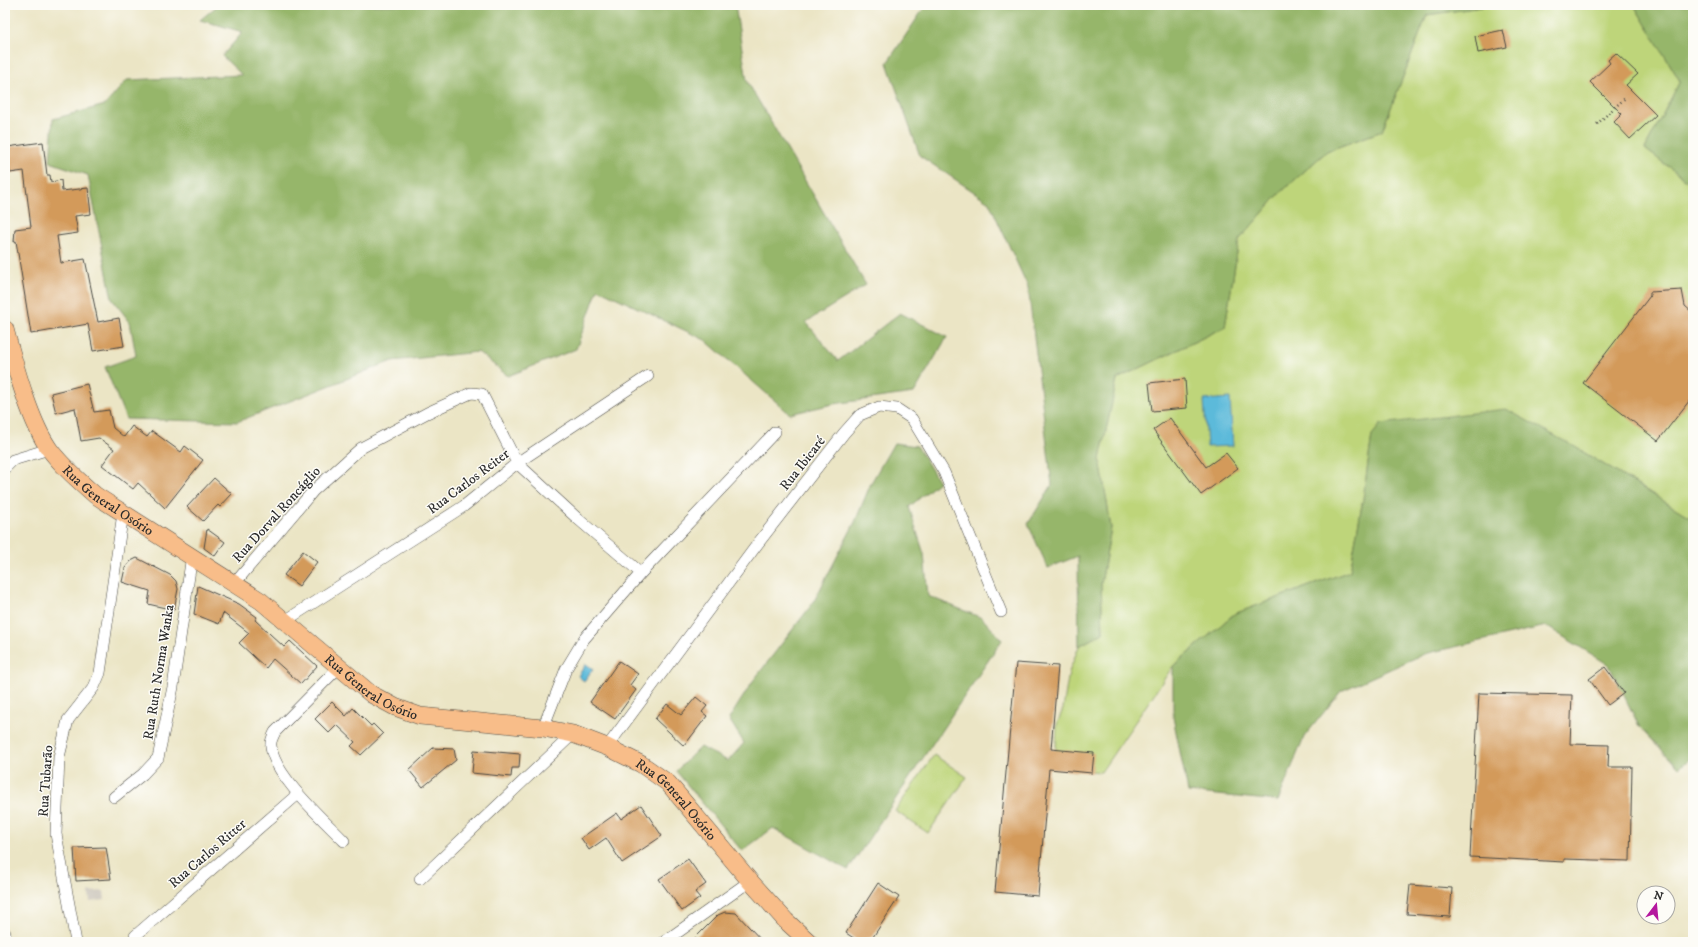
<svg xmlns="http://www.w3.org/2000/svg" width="1698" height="947" viewBox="0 0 1698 947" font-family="'IM FELL DW Pica',serif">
  <rect width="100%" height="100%" fill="#fdfcf7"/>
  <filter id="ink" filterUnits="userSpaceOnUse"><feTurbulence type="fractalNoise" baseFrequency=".025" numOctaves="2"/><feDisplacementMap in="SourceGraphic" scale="8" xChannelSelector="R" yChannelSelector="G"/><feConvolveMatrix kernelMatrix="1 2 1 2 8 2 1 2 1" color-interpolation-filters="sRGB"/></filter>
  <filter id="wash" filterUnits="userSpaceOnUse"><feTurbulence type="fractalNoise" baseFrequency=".012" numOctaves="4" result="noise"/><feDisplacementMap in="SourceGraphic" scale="16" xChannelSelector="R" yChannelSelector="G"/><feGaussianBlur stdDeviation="0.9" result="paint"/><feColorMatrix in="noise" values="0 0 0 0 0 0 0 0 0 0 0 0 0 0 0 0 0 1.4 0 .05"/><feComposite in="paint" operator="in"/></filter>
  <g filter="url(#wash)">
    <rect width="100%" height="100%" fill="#ebe5c5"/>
    <path fill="#c9c3b8" d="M104,891L105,900L90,902L89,892Z"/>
    <path fill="#bed57a" stroke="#748052" d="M1494,5H1634L1680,81L1645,149L1693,185V519L1575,447L1372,435L1363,499L1350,571L1234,614L1173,666L1101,772L1055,768L1057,724L1063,709L1069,672L1079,646L1103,633L1101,584L1111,528L1100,459L1117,379L1225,327L1239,240L1279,194L1327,151L1382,131L1427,15Z
      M934,755L967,777L928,833L895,811Z"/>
    <path fill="#96b66a" stroke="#60704a" d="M218,5H735L747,81L866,285L806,322L838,361L900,313L947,337L914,393L833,404L790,414L705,340L598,289L576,349L508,376L478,352L392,361L237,422L126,419L105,367L136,356L130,322L112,299L88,175L50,162L53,119L105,105L127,80L242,75L222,56L243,32L200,20Z
      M926,5H1494L1427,15L1382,131L1327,151L1279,194L1239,240L1225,327L1117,379L1100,459L1111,528L1101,584L1103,633L1079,646L1078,556L1048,568L1028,524L1052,485L1028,287L989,202L920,156L887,63Z
      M1634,5H1693V185L1645,149L1680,81Z
      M1506,409L1575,447L1693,519V756L1679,768L1639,726L1609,665L1546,626L1424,654L1341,691L1304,737L1278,801L1188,792L1173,717V666L1234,614L1350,571L1363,499L1372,435L1381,424Z
      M894,443L917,446L939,482L909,507L924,554L928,596L982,618L1002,640L848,870L773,828L742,851L676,771L700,747L728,761L744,743L729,719L753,681L813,603L855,522L871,483Z"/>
    <path fill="#5cbada" stroke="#447282" d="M1230,398L1233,446L1207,447L1204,400Z
      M586,664L593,669L584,681L578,676Z"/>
    <g id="blocks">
      <path fill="#d39a5a" d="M1503,30L1507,47L1478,53L1475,36Z
        M1616,53L1638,74L1626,85L1656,115L1630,139L1614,122L1622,114L1590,82L1610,63L1608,60Z
        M43,142L47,175H50L51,182L61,180L62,191L88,188L91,214L75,216L78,233L57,236L61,263L85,259L98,322L119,318L124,346L93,351L88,324L31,334L16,241L14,242L15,229L31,227L24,171L10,173L7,147Z
        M1682,290L1685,306L1693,313V396L1658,441L1583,383L1650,296V292Z
        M1185,379L1187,408L1152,411L1149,383Z
        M87,384L94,412L109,410L113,428L124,437L132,426L147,437L152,431L181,452L185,446L203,460L165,508L138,483L133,489L102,465L114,449L99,438L81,441L75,408L56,413L51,393Z
        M1170,418L1206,467L1226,453L1238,468L1201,495L1153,430Z
        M214,478L232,494L220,507L218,505L203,521L187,507Z
        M207,529L225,542L215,556L204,548Z
        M303,551L317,562L299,586L284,575Z
        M137,558L170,575L176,581L178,589L174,610L148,604L150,591L122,582L125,568L131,561Z
        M198,586L239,604L257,617L255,620L284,647L290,641L317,666L301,684L273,659L266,668L239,643L249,633L223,613L219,624L194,614Z
        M619,661L638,674L630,685L636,690L615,719L590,702Z
        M1016,663L1058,666L1051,749L1094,753L1092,773L1049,769L1038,896L995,892Z
        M1605,667L1624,693L1608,705L1589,679Z
        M1479,693L1572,695L1570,744L1609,745L1608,767H1632L1630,861L1564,859V862L1470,857Z
        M696,697L707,706L702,712L707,716L684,746L655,719L667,704L681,715Z
        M332,702L346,716L353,708L371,726L373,724L383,734L361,755L351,746L355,742L337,725L329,733L315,719Z
        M433,748L454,749L456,760L423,787L409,770Z
        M474,750L520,754L519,768H512L511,777L472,773Z
        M641,805L662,836L622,863L606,838L589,850L581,838L617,813L621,819Z
        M106,847L111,879L76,881L74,848Z
        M688,859L706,884L695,892L700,898L682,911L659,879Z
        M878,883L899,897L873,937L858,941L846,933Z
        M1410,885L1452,888L1450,917L1407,914Z
        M725,912L736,913L763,942H691L718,915Z"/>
    </g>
  </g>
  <g filter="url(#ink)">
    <use href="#blocks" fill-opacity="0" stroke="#484742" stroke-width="1"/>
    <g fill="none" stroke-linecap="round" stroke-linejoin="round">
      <g stroke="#484742" stroke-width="12">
        <path id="street" d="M5,468L13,460L49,449
          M235,583L313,491L361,448L427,413L471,393L482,394L517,463L578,519L641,573
          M285,621L464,506L517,463L648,376
          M339,667L275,732C273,736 270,742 271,746C273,775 324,820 344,841
          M543,728L566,669L584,639L641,573L775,432
          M607,747L759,542L844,433L860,415L879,407L897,409L912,419L944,472L1001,612
          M114,797L143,774L158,758L173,687L192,555
          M420,879L573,734
          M5,933L7,942
          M135,936L298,794
          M76,942L56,834L59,757L68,720L94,687L100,673L123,513
          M664,942L750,881"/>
      </g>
      <g stroke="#484742" stroke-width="18">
        <g id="primary">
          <path id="s1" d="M5,329C14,362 30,423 50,450C63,467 79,481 95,495L261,601L371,694L395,707L420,716L543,728L573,734L607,747L641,764L668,783L750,881L786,921L809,942"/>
        </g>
      </g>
      <path stroke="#484742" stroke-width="2.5" stroke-dasharray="1 3" stroke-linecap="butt" d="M1597,124L1625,98"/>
      <use href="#street" stroke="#fff" stroke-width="11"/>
      <use href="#primary" stroke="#f8bd89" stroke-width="17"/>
    </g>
  </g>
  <g text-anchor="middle" stroke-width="3" stroke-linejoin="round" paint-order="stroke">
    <g font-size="14" fill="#2b2b2b" stroke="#fdfcf7">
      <text transform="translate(802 463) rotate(-52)" y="5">Rua Ibicaré</text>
      <text transform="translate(468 481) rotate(-37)" y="5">Rua Carlos Reiter</text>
      <text dy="5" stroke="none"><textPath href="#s1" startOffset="207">Rua General Osório</textPath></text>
      <text transform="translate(276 514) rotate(-48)" y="5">Rua Dorval Roncáglio</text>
      <text transform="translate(158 672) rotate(-81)" y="5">Rua Ruth Norma Wanka</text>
      <text dy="5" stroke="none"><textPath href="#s1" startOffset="531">Rua General Osório</textPath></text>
      <text transform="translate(45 781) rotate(-86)" y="5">Rua Tubarão</text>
      <text dy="5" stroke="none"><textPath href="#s1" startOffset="867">Rua General Osório</textPath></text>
      <text transform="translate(207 853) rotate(-41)" y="5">Rua Carlos Ritter</text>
    </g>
  </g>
  <rect width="1698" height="947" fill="none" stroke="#fdfcf7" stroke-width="20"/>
  <g transform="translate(1656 905) rotate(16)"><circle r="19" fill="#fdfcf7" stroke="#a9a8a5"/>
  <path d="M0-3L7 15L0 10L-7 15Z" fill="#b5179e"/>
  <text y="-6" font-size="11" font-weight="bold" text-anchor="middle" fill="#2b2b2b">N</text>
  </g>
</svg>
